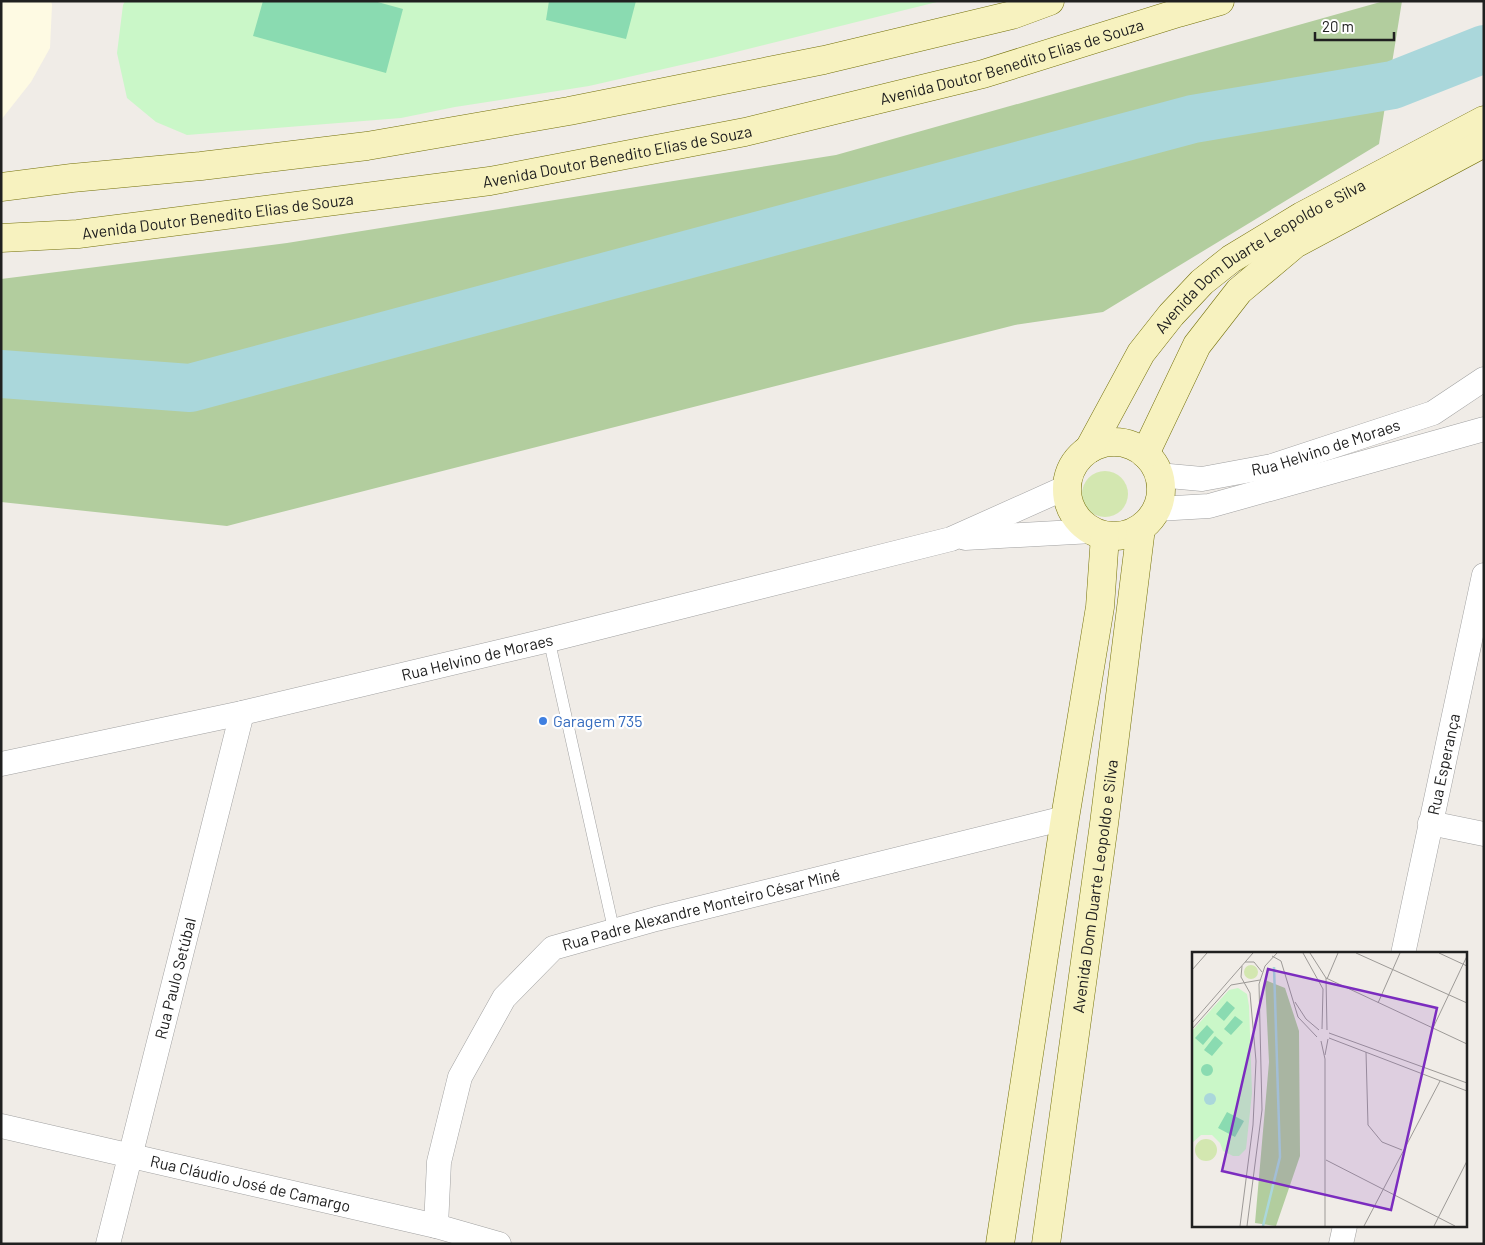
<svg xmlns="http://www.w3.org/2000/svg" width="1485" height="1245" viewBox="0 0 1485 1245" font-family="Barlow,sans-serif">
  <rect width="100%" height="100%" fill="#f0ece7"/>
  <path fill="#fefae3" d="M1,1H51L52,5L50,48L31,82L1,120Z"/>
  <path fill="#d3e7b0" d="M1082 494a23 23 0 1 1 46 0a23 23 0 1 1-46 0Z"/>
  <path fill="#b2cd9e" d="M1384,1H1402L1379,144L1103,312L1015,325L227,526L1,502V279L287,243L836,155Z"/>
  <path fill="#caf7c8" d="M125,1H941L716,57L589,86L455,107L401,118L187,135L156,122L127,98L117,53L123,5Z"/>
  <path fill="#8adbb1" d="M263,1H374L403,9L386,73L253,36Z
    M549,1H636L626,39L546,20Z"/>
  <g fill="none" stroke-linecap="round" stroke-linejoin="round">
    <path stroke="#aad7db" stroke-width="48" d="M1,374L190,388L1193,119L1393,85L1484,49"/>
    <g stroke="#a1a1a1" stroke-width="12">
      <path id="service" d="M549,640L614,931"/>
    </g>
    <g stroke="#a1a1a1" stroke-width="25">
      <g id="minor">
        <path id="s1" d="M1158,475L1202,479L1272,466L1433,413L1484,379"/>
        <path d="M1157,509L1209,506L1484,429"/>
        <path d="M965,538L1093,531"/>
        <path id="s2" d="M1,764L242,713L549,640L951,539L1067,487"/>
        <path d="M1430,823L1484,834"/>
        <path id="s3" d="M1403,954L1484,575"/>
        <path id="s4" d="M1,1126L436,1226L499,1244"/>
        <path id="s5" d="M436,1226L439,1162L460,1077L504,998L553,948L656,919L1065,818"/>
        <path id="s6" d="M108,1244L242,713"/>
        <path d="M1341,1244L1345,1226"/>
      </g>
    </g>
    <g stroke="#74710b" stroke-width="29">
      <g id="secondary">
        <path d="M1,187L72,178L201,166L367,146L569,111L824,60L1012,15L1050,1"/>
        <path id="s7" d="M1,238L78,234L490,181L745,132L983,74L1178,13L1220,1"/>
        <circle cx="1114" cy="489" r="47"/>
        <path id="s8" d="M1089,449L1141,353L1171,315L1202,282L1231,259L1302,216L1484,120"/>
        <path d="M1145,454L1197,345L1239,291L1295,244L1484,143"/>
        <path d="M1000,1244L1065,818L1100,607L1105,536"/>
        <path id="s9" d="M1046,1244L1104,824L1141,528"/>
      </g>
    </g>
    <use href="#service" stroke="#fff" stroke-width="11"/>
    <use href="#minor" stroke="#fff" stroke-width="24"/>
    <use href="#secondary" stroke="#f7f2bf" stroke-width="28"/>
  </g>
  <circle fill="#3f7fe0" stroke="#fff" stroke-width="2" cx="543" cy="721" r="5"/>
  <g text-anchor="middle" stroke-width="4.5" stroke-linejoin="round" paint-order="stroke">
    <g font-size="16" fill="#202020" stroke="#fff">
      <text dy="6" stroke="none"><textPath href="#s7" startOffset="1028">Avenida Doutor Benedito Elias de Souza</textPath></text>
      <text dy="6" stroke="none"><textPath href="#s7" startOffset="622">Avenida Doutor Benedito Elias de Souza</textPath></text>
      <text dy="6" stroke="none"><textPath href="#s7" startOffset="218">Avenida Doutor Benedito Elias de Souza</textPath></text>
      <text dy="6" stroke="none"><textPath href="#s8" startOffset="265">Avenida Dom Duarte Leopoldo e Silva</textPath></text>
      <text dy="6" stroke="none"><textPath href="#s1" startOffset="172">Rua Helvino de Moraes</textPath></text>
      <text dy="6" stroke="none"><textPath href="#s2" startOffset="488">Rua Helvino de Moraes</textPath></text>
      <text dy="6" stroke="none"><textPath href="#s3" startOffset="194">Rua Esperança</textPath></text>
      <text dy="6" stroke="none"><textPath href="#s9" startOffset="361">Avenida Dom Duarte Leopoldo e Silva</textPath></text>
      <text dy="6" stroke="none"><textPath href="#s5" startOffset="465">Rua Padre Alexandre Monteiro César Miné</textPath></text>
      <text dy="6" stroke="none"><textPath href="#s6" startOffset="274">Rua Paulo Setúbal</textPath></text>
      <text dy="6" stroke="none"><textPath href="#s4" startOffset="256">Rua Cláudio José de Camargo</textPath></text>
    </g>
    <g font-size="16" fill="#366cbe" stroke="#fff" text-anchor="start">
      <text x="553" y="727">Garagem 735</text>
    </g>
  </g>
  <g transform="translate(1192 952)">
    <rect width="275" height="275" fill="#f0ece7"/>
    <path d="M52 20a7 7 0 1 1 14 0a7 7 0 1 1-14 0ZM3 198a11 11 0 1 1 22 0a11 11 0 1 1-22 0Z" fill="#d3e7b0"/>
    <path d="M73,28L93,36L107,79L108,204L84,274L63,271L77,110Z" fill="#b2cd9e"/>
    <path d="M46,36L55,42L57,54L60,141L54,197L47,204H41L31,199L28,191L20,183H9L0,191V79L37,38Z" fill="#caf7c8"/>
    <path d="M35,49L43,56L32,69L24,62ZM43,64L51,70L39,83L32,77ZM15,73L22,80L11,93L3,86ZM23,84L31,91L20,104L12,98ZM9 118a6 6 0 1 1 12 0a6 6 0 1 1-12 0ZM35,160L52,169L43,185L26,176Z" fill="#8adbb1"/>
    <path d="M12 147a6 6 0 1 1 12 0a6 6 0 1 1-12 0Z" fill="#aad7db"/>
    <path fill="none" stroke="#aad7db" stroke-width="2.5" d="M71,274L88,205L82,15"/>
    <path fill="none" stroke="#9d9a97" stroke-width="1" d="M111,1L131,37L130,77M118,1L134,26L275,92M164,1L275,51M247,1L275,14M80,4L89,9L106,65L125,85M53,10H62L70,20M0,18L15,1M134,26L135,78M135,27L146,1M103,50L114,67L127,78M186,51L208,1M0,71L61,1M241,76L275,4M0,77L39,33L68,28M137,81L275,131M137,86L275,139M129,89L133,107V274M174,100L176,173L190,190L210,198M133,103L136,87M134,208L263,274M48,274L61,173L64,109L58,41L49,25L50,14M55,274L70,158L67,32L73,14L85,1M172,274L248,129M242,274L275,209"/>
    <path fill="#7b2cbf" fill-opacity="0.15" stroke="#7b2cbf" stroke-width="2.5" d="M76,17L245,56L199,258L30,219Z"/>
    <rect width="275" height="275" fill="none" stroke="#202020" stroke-width="2.5"/>
  </g>
  <rect width="1485" height="1245" fill="none" stroke="#202020" stroke-width="5"/>
  <path d="M1315 32v8h79v-8" fill="none" stroke="#202020" stroke-width="2.5"/>
  <text x="1322" y="32" font-size="15" fill="#202020" stroke="#ffffff" stroke-width="4" paint-order="stroke">20 m</text>
</svg>
